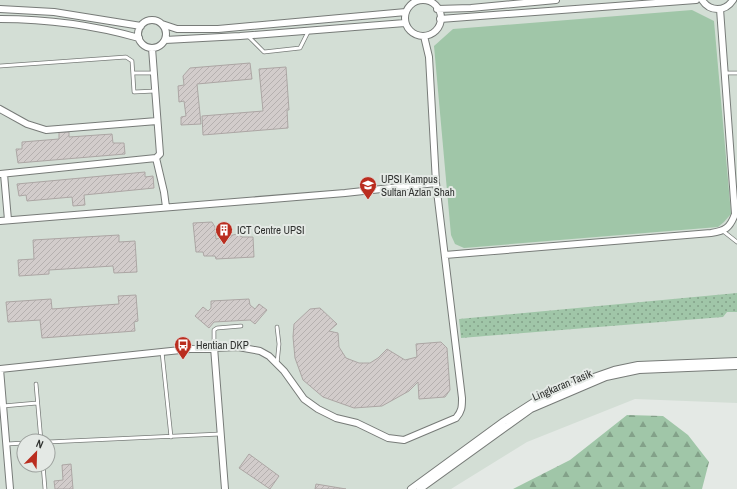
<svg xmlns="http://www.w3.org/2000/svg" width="737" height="489" viewBox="0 0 737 489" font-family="'Archivo Narrow',sans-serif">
  <defs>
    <pattern id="forest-firs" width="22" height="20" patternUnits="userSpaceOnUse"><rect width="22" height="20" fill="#a0c6a8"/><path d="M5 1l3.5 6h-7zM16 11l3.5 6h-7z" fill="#83a189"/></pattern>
    <pattern id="park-dots" width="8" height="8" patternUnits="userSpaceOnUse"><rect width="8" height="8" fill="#a0c6a8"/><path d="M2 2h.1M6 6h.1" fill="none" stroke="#83a189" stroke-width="1.8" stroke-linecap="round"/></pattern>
    <pattern id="building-hatch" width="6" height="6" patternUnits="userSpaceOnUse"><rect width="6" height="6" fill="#d2cccb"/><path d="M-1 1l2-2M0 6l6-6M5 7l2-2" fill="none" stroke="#b5b0af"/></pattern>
  </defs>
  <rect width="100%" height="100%" fill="#e4e9e5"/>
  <path fill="#d3ded5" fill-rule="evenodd" d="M0,0H737V403L635,399L527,442L451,489H0ZM24,441H48V465H24Z"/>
  <path fill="#a0c6a8" d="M692,10L714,21L731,214L724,222L718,227L464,248L455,244L451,235L434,46L453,29Z"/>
  <path fill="url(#forest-firs)" d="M627,415L663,416L688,435L709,462L702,489H513L570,460Z"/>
  <path fill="url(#park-dots)" d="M737,293V312H727L723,317L461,338L459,319Z"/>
  <path fill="url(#building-hatch)" stroke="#aca6a4" d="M250,63L252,79L197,84L201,124L181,125V117L186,116L184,101L179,102L178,86L184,85L183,76L190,68Z
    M286,67L289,110H287L288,128L203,135L202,116L263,111L259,69Z
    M59,132H69V137L112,134L113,143H124L125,154L18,163L16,149H22V142L59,139Z
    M145,172V177L153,176L154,188L84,195L85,205L73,206L72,197L27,201L26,195L19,196L17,184Z
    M212,222L215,227L216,239L237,234L242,237H253L254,257L216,259L215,256H204L203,252H196L193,223Z
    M119,235V242L135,241L137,272L114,273L113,266L49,270V274L19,276L18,260L34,259L33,240Z
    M136,295L138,321L134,322L135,331L42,338L40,320L8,322L6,302L51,299L52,309L119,304L118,296Z
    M249,299L250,305L255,309L259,304L267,310L255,324L250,320L214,322L209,328L195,316L203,307L208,311L211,308V301Z
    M320,308L337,324L329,331L338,333L339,347L346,358L359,363H370L378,358L387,349L405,360L417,357L416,344L441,342L447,348L450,390L445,397L419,399L418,382L409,391L382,406L354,408L323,397L303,380L295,358L293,337L294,324L310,309Z
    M249,454L279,476L270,489L239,468Z
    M71,464L73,489H55L54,481L63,480L62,465Z
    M316,484L346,489H315Z"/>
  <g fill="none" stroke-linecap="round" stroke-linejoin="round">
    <g stroke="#777b78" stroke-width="4.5">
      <path id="service" d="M248,36L264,52L300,48L309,30
        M0,66L126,57L132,61L134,92L155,91
        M133,73H154
        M725,73H737
        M723,231L737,242
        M214,347V330L217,328L241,326
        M162,352L171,437
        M277,364L279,344L277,327
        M36,384L41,441
        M3,406L37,403
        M48,442L220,434
        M7,444L24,443
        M43,465L45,489"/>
    </g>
    <g stroke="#777b78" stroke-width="8">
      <path id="minor" d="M702,0C710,12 725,12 733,0
        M405 18a18 18 0 1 1 36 0a18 18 0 1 1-36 0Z
        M0,9L54,12L141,26
        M437,9L471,8L556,0
        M0,19C48,19 93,25 139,38
        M440,19L696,0
        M138 34a14 14 0 1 1 28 0a14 14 0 1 1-28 0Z
        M162,24L177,29H218L406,12
        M165,40L240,36L405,23
        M152,48L160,154L156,158L164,192L166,207
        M0,109L27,124L46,130L157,121
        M0,174L156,158
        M4,174L8,220
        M0,221L345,193L436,183
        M445,255L711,233C725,231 730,228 735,214L720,9
        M214,347L225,489
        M0,369L190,349L238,347L260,351L269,356L284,371L304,399L318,409L336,418L357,423L388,438L404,440L456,418C462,411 462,407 462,398L436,183L429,57L424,36
        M0,369L10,489
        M411,489L504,421L535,401L591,378L614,370L638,365L737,361
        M420,489L531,409L606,377L639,370L737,366"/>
    </g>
    <use href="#service" stroke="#fff" stroke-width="3"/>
    <use href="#minor" stroke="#fff" stroke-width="6"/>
  </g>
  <defs>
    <g id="university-pin" transform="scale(0.9)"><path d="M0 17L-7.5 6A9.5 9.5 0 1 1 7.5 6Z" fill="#ba2d1f" stroke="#e4e9e5"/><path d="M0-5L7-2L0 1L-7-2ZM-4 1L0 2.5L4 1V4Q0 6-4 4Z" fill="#fff"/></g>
    <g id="building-pin" transform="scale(0.9)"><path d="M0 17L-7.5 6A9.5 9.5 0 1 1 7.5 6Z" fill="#ba2d1f" stroke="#e4e9e5"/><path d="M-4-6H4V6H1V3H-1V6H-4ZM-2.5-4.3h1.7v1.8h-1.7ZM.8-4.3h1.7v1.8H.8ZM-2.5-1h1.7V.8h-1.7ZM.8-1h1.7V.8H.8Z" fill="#fff"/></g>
    <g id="bus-pin" transform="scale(0.9)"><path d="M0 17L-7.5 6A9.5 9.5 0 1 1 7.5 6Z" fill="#ba2d1f" stroke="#e4e9e5"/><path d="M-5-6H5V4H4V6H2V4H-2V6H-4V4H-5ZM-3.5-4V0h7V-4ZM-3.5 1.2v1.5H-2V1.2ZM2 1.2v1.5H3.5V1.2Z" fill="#fff"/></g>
  </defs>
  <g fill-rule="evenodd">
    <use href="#university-pin" x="368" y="185"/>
    <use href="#building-pin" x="224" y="230"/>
    <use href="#bus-pin" x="183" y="345"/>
  </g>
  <g text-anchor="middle" stroke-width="4" stroke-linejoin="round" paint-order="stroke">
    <g font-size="11" fill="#303230" stroke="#e4e9e5" text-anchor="start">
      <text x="381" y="183">UPSI Kampus<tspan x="381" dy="13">Sultan Azlan Shah</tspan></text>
      <text x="237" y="234">ICT Centre UPSI</text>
      <text x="196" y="349">Hentian DKP</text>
    </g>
    <g font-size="11" fill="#303230" stroke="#e4e9e5">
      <text transform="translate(562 385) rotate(-23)" y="4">Lingkaran Tasik</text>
    </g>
  </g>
  <g transform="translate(36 453) rotate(23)"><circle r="19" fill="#e4e9e5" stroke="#9ca09d"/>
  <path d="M0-3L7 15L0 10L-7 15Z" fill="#ba2d1f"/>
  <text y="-6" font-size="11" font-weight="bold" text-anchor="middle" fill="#303230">N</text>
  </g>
</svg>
